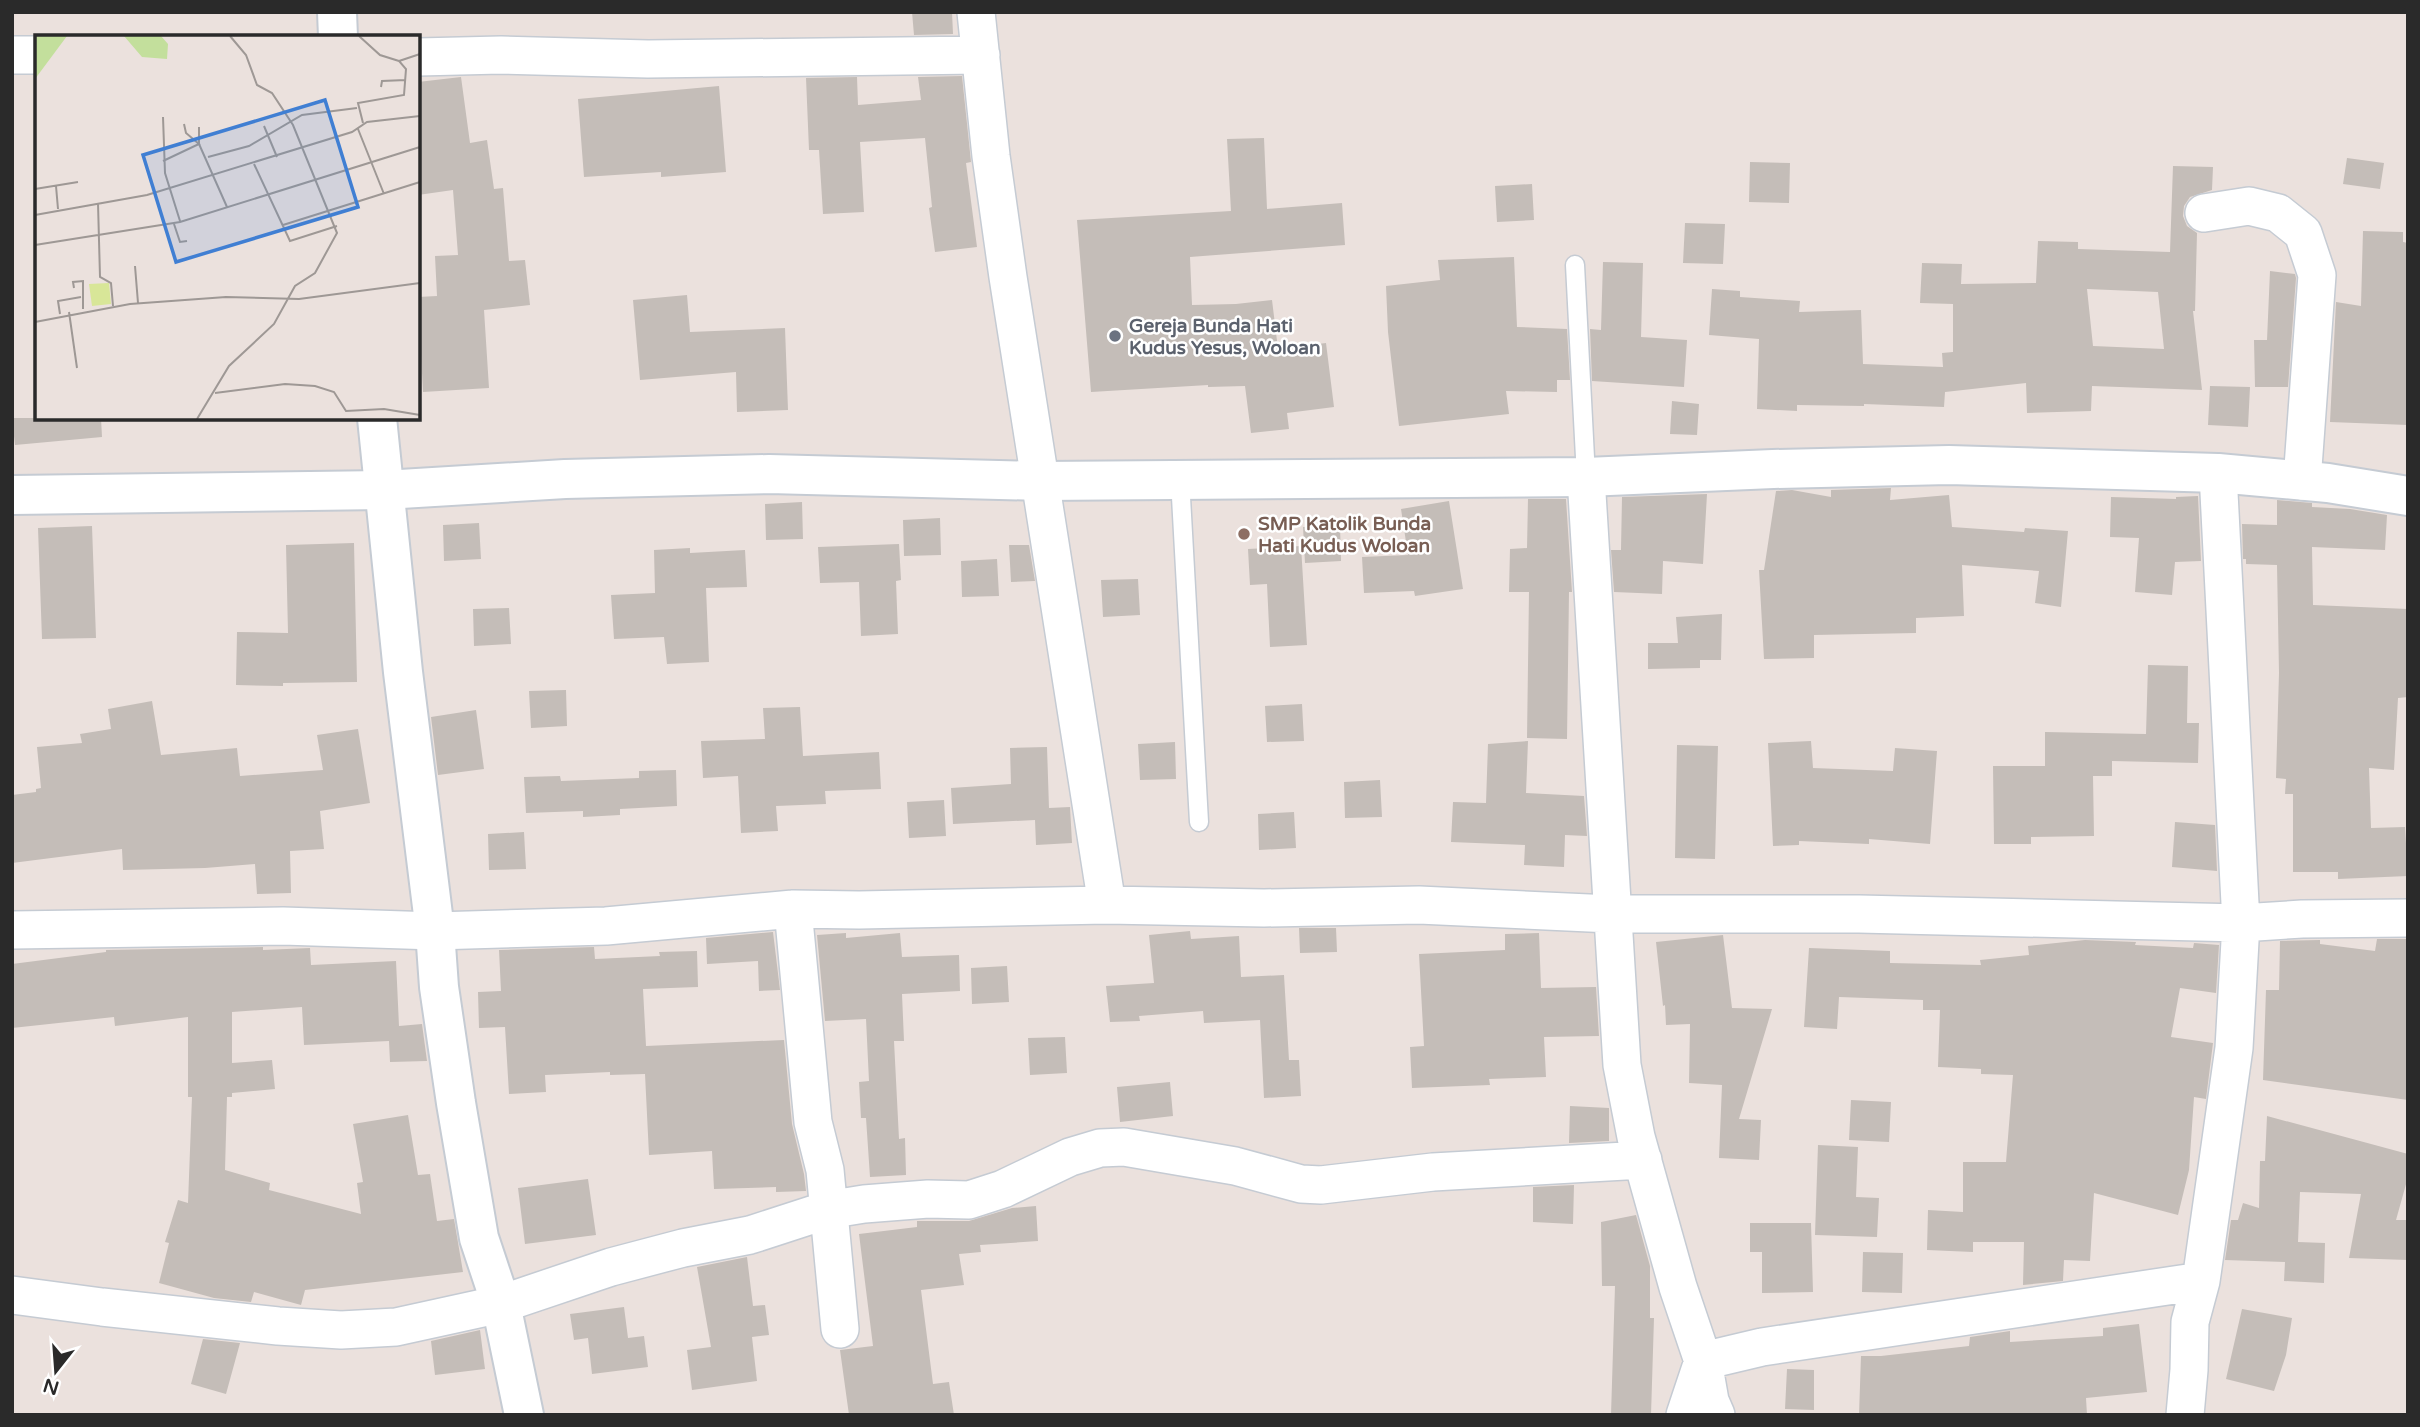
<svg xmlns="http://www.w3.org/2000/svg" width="2420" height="1427" viewBox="0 0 2420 1427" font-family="'Varela Round',sans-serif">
  <rect width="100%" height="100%" fill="#ebe1dd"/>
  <path fill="#c4bdb8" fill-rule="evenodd" d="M912,12H952L953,34L914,35Z
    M962,76L971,162L966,163L977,247L935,252L929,208L932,207L925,138L860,142L864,212L823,214L819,150H809L806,78L857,77L858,105L921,100L918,77Z
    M461,77L470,143L487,140L494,189L503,188L509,261L525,260L530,305L484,310L489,388L423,392L418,297L437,296L435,256L458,255L453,190L418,195V82Z
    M719,86L726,172L661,177V172L584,177L578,99Z
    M1264,138L1267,209L1342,203L1345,245L1190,257L1192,305L1236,304L1272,300L1278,349L1326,343L1334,407L1287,413L1289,429L1251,433L1245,386L1208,387V385L1091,392L1077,220L1231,211L1227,139Z
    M2347,158L2384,163L2380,189L2343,184Z
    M1750,162L1790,163L1789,203L1749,202Z
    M2173,166L2213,167L2212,190L2190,197L2184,206L2183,216L2187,226L2197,233L2195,311H2193L2202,390L2092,386L2091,411L2027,413L2026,383L1945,392L1944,407L1864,404V406L1797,405V411L1757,409L1759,339L1709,335L1712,289L1740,291V297L1800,301L1799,312L1861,310L1863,364L1943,367L1942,353L1953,352V304L1920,303L1922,263L1962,264L1961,284L2036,283L2038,241L2078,242V249L2170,252ZM2087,289L2158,292L2164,349L2093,346Z
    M1532,184L1534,220L1497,222L1495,186Z
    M1685,223L1725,224L1723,264L1683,263Z
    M2363,231L2403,232V242L2408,243V425L2330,422L2336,302L2361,306Z
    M1514,257L1517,327L1567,329L1570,380H1557V392L1506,391L1509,414L1399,426L1388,332L1386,286L1440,280L1438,260Z
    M1603,262L1643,263L1641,337L1687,340L1684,387L1592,381L1590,329L1601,330Z
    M2270,271L2295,274L2296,278L2288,387H2255L2254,340H2267Z
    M687,295L690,332L785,328L788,410L737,412L736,372L640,380L633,300Z
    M2210,386L2250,387L2248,427L2208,425Z
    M1672,401L1699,404L1697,435L1670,434Z
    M12,418H101L102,437L15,445Z
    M1891,488L1890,500L1949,495L1952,527L2024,532L2025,528L2068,531L2061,607L2035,603L2039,571L1962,565L1964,616L1916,618V633L1814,635V658L1764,659L1759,570H1764L1776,491L1792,490L1831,497V490Z
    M1707,494L1703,564L1663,561L1662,594L1614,592L1611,550H1621L1622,497Z
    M2198,496L2201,561L2175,562L2172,595L2135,592L2139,538L2110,537L2111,497L2176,499V497Z
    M1528,499H1566L1572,592H1569L1567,739L1527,738L1529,592H1509L1510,549L1527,548Z
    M2277,500L2312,503V507L2350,509L2387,515L2385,550L2312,547L2313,605L2408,609V697L2398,698L2394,770L2369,768L2371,828L2405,827L2408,876L2338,879V872H2293V794H2285L2286,779L2276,778L2279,673L2277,565L2246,564V559H2243L2242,524L2277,525Z
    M1449,501L1463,589L1415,596L1414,591L1364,593L1362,557L1408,555L1401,509Z
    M802,502L803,539L766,540L765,504Z
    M940,518L941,555L904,556L903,520Z
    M479,523L481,559L444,561L443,525Z
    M1340,525L1341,561L1305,563L1303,527Z
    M92,526L96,638L42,639L38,528Z
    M354,543L357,682L283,683V686L236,685L237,632L288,633L286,545Z
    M899,544L901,580L896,581L898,634L861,636L859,582L820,583L818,547Z
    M1009,545H1029L1035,581L1011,582Z
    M1301,546L1307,645L1270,647L1267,584L1250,585L1248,549Z
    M690,548V553L745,550L747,587L706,588L709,662L667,664L664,637L614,639L611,595L655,593L654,550Z
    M997,559L999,596L962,597L961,561Z
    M1138,579L1140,615L1103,617L1101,580Z
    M509,608L511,644L474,646L473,609Z
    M1722,614L1721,660H1700V668L1648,669V643H1678L1676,617Z
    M2148,665L2188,666L2187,723H2199L2198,763L2112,761V776H2093L2094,836L2031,837V844H1994L1993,766H2045V732L2146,734Z
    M566,690L567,726L531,728L529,691Z
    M152,701L161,755L237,748L240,776L323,770L317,735L358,729L370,803L320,811L324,849L290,851L291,893L257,894L255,864L205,868L123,870L122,849L12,863V795L36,792V789L41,788L37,747L82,743L80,734L111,729L108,709Z
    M1302,704L1304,741L1267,742L1265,706Z
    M800,707L803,756L879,752L881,789L825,791L826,804L776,806L778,831L741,833L738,776L703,778L701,741L765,739L763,708Z
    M476,710L484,769L438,775L431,717Z
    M1528,741L1526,793L1584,796L1587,836L1565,835L1564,867L1524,865L1525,845L1451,842L1453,802L1486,803L1488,744Z
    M1811,741L1813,768L1893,771L1895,748L1937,751L1930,844L1869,839V844L1799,841V845L1773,846L1768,743Z
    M1175,742L1176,779L1140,780L1138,744Z
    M1677,745L1718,746L1715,859L1675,858Z
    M1047,747L1049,808L1070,807L1072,843L1036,845L1035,820L953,824L951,788L1011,784L1010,748Z
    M676,770L677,806L620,809V815L583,817V811L526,813L524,777L560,776L561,781L639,778V771Z
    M1380,780L1382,817L1345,818L1344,782Z
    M944,800L946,836L909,838L907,802Z
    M1294,812L1296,848L1259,850L1258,814Z
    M2175,822L2215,825L2217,871L2172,867Z
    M524,832L526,869L489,870L488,834Z
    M1299,928H1336L1337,952L1300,953Z
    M1190,931L1191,939L1239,936L1241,977L1284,975L1289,1060H1299L1301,1096L1264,1098L1260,1020L1204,1023L1203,1011L1139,1016L1140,1021L1110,1022L1106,986L1154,983L1149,935Z
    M773,932L780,990L759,991L758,961L707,964L706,938Z
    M846,933V938L900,933L902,957L959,955L960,991L902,994L904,1041H894L899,1139L905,1138L906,1175L870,1177L866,1118H861L859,1082L869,1081L866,1019L825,1021L817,935Z
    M1539,933L1541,988L1596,987L1599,1036L1544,1037L1546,1077L1489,1079L1490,1085L1412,1088L1410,1047L1424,1046L1419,954L1505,950V934Z
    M1723,935L1732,1008L1772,1009L1739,1119L1761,1120L1759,1160L1719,1158L1722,1085L1689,1083L1690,1024L1666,1025L1665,1005L1663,1006L1656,942Z
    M2377,939H2408V1100L2263,1080L2266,990H2279L2280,941L2320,940V944L2375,951Z
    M2085,940L2136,942L2135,945L2193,948L2194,943L2219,945L2216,993L2180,988L2171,1037L2213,1043L2206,1099L2194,1097L2189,1170L2178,1215L2094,1193L2090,1261L2064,1260L2063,1281L2023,1285L2024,1242H1973V1252L1927,1250L1928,1210L1963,1212V1162H2006L2013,1075L1981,1074V1069L1938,1067L1940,1010H1923V1000L1839,997L1837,1029L1804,1027L1809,948L1890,951V963L1981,965L1980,960L2029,955L2028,946Z
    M263,947V950L310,948L311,965L396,961L399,1026L422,1024L427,1061L390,1062L389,1041L304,1045L302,1007L232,1012V1063L272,1060L275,1089L232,1093V1097H227L225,1170L270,1183L269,1190L361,1214L357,1183L363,1182L353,1124L408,1115L418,1175L430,1174L437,1221L454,1219L463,1272L305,1290L301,1305L254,1292L251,1302L214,1298L159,1283L169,1243L165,1242L178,1200L188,1203L192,1097H188V1017L115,1026L114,1017L12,1028V964L106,952V950Z
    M594,947L595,959L660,956L659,952L697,951L698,987L643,989L646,1046L784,1040L792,1124L804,1174L806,1191L776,1192V1187L714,1189L712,1151L649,1155L645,1074L610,1075V1072L545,1075L546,1092L509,1094L505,1027L479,1028L478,992L501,991L499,950Z
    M1007,966L1009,1002L972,1004L971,968Z
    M1065,1037L1067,1073L1030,1075L1028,1038Z
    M1170,1082L1173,1116L1120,1122L1117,1087Z
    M1851,1100L1891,1102L1889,1142L1849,1140Z
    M1570,1106L1609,1108V1141L1569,1143Z
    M2267,1116L2408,1154V1177L2396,1220H2408V1260L2349,1258L2361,1194L2300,1192L2298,1242L2325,1243L2324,1283L2284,1281L2285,1262L2225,1260L2231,1220H2238L2243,1203L2259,1208L2260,1161H2265Z
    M1818,1145L1858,1147L1856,1197L1879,1198L1877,1237L1815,1235Z
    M588,1179L596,1235L525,1244L518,1188Z
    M1574,1185L1573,1224L1533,1222V1187Z
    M1036,1206L1038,1241L980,1245L981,1252L959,1254L964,1285L921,1290L933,1384L949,1382L954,1415H849L840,1350L873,1346L859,1234L917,1227V1221H969L1012,1208Z
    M1636,1215L1650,1266V1318H1654L1651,1415H1611L1615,1286H1602L1601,1222Z
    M1750,1223H1811L1813,1292L1762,1293V1252H1750Z
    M1863,1252L1903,1253L1902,1293L1862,1292Z
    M747,1257L753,1306L765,1305L769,1335L752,1337L757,1381L692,1390L687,1350L711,1347L697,1267Z
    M624,1307L628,1338L644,1336L648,1367L592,1374L588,1338L574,1340L570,1314Z
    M2242,1309L2292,1318L2286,1355L2274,1391L2226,1379Z
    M2139,1324L2147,1392L2086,1398L2087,1415H1859L1861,1356H1881L1969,1346L1970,1337L2010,1331V1342L2103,1336V1328Z
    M480,1330L485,1369L435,1375L431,1341Z
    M203,1339L240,1343L226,1394L191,1384Z
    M1787,1369L1814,1370V1410L1785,1409Z"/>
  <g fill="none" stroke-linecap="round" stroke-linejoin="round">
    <g stroke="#c5cbd3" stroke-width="21">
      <path id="service" d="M1575,265L1586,477
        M1180,479L1199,822"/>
    </g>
    <g stroke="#c5cbd3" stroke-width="40">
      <path id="minor" d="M976,12L991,156L1008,277L1107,905
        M12,55H37
        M418,57L501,55L648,59L981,55
        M2204,213L2249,206L2278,213L2303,233L2317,275L2302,481
        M1586,477L1622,1065L1636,1137L1678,1287L1703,1361L1685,1415
        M793,909L813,1122L825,1170L840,1329
        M12,930L283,926L435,931L606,926L793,909L859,910L1107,905L1264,908L1419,905L1611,914H1859L2241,923L2302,919L2408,918
        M12,1295L102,1307L278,1326L341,1330L396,1327L501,1304L611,1267L683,1248L750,1235L827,1210L864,1204L928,1199L969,1200L1003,1189L1070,1157L1100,1148L1124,1147L1235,1166L1301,1184L1321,1185L1433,1172L1643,1160
        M1716,1415L1710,1401L1703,1361L1762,1347L2201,1281
        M2185,1415L2189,1370L2190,1322L2201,1281L2234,1048L2241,923L2218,473"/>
    </g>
    <g stroke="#c5cbd3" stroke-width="42">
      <path id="tertiary" d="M337,12L338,37
        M377,418L403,672L435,931L439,987L456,1103L479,1238L501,1304L524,1415"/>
    </g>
    <g stroke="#c5cbd3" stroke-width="42">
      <path id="secondary" d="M12,495L384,490L565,479L769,474L1041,481L1586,477L1773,469L1949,465L2218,473L2328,483L2408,496"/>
    </g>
    <use href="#service" stroke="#fff" stroke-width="18"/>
    <use href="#minor" stroke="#fff" stroke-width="37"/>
    <use href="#tertiary" stroke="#fff" stroke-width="38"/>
    <use href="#secondary" stroke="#fff" stroke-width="38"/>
  </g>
  <circle fill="#6b7280" stroke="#fff" stroke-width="2.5" cx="1115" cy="336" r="7"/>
  <circle fill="#8d6e63" stroke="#fff" stroke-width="2.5" cx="1244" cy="534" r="7"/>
  <g text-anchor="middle" stroke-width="5" stroke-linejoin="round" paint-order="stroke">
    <g font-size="19" font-weight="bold" fill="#5b616d" stroke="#fff" text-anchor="start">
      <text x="1129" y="332">Gereja Bunda Hati<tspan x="1129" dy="22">Kudus Yesus, Woloan</tspan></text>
    </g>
    <g font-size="19" font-weight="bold" fill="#785e54" stroke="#fff" text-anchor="start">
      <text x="1258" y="530">SMP Katolik Bunda<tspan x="1258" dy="22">Hati Kudus Woloan</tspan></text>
    </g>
  </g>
  <g transform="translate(35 35)">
    <rect width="385" height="385" fill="#ebe1dd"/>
    <path d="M0,1H32L0,44ZM89,1H126L133,9L132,24L107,22Z" fill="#c3df9c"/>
    <path d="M74,248L76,269L57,271L54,249Z" fill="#d8e698"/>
    <path fill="none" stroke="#9e9895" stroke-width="2" d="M324,1L345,20L364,26M346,52L347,46L371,45M128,82L130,138L145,186M328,88L323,68L369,60L371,34L364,26L385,19M229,91L242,122M164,92V109L192,172M323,94L349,159M173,122L214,111L267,80L322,73M128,126L164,109L151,98L149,89M219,129L255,206L302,191M21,151L23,174M0,154L43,147M63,168L65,242L76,248L78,271M0,180L112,160L317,97L332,87L385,81M139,189L145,207L152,206M248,190L385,147M0,210L145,187L385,112M100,231L103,268M39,253L38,247L48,246V274M34,277L42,333M25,279L23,266L46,262M0,287L95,269L191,262L264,264L385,248M180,358L250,349L280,351L299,357L311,376L349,374L385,380M162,384L194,331L239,289L260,251L280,238L302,198L258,90L237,58L222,50L211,20L195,1"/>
    <path fill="#407fd3" fill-opacity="0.15" stroke="#407fd3" stroke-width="3.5" d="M290,65L323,172L141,227L108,120Z"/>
    <rect width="385" height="385" fill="none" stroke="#2a2a2a" stroke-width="3.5"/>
  </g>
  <rect width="2420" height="1427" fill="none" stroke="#2a2a2a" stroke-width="28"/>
  <g transform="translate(56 1371) rotate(197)" stroke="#ffffff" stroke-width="5" paint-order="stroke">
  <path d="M0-5L12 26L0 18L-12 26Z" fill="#2a2a2a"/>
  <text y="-10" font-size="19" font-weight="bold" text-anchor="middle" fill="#2a2a2a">N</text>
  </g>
</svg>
